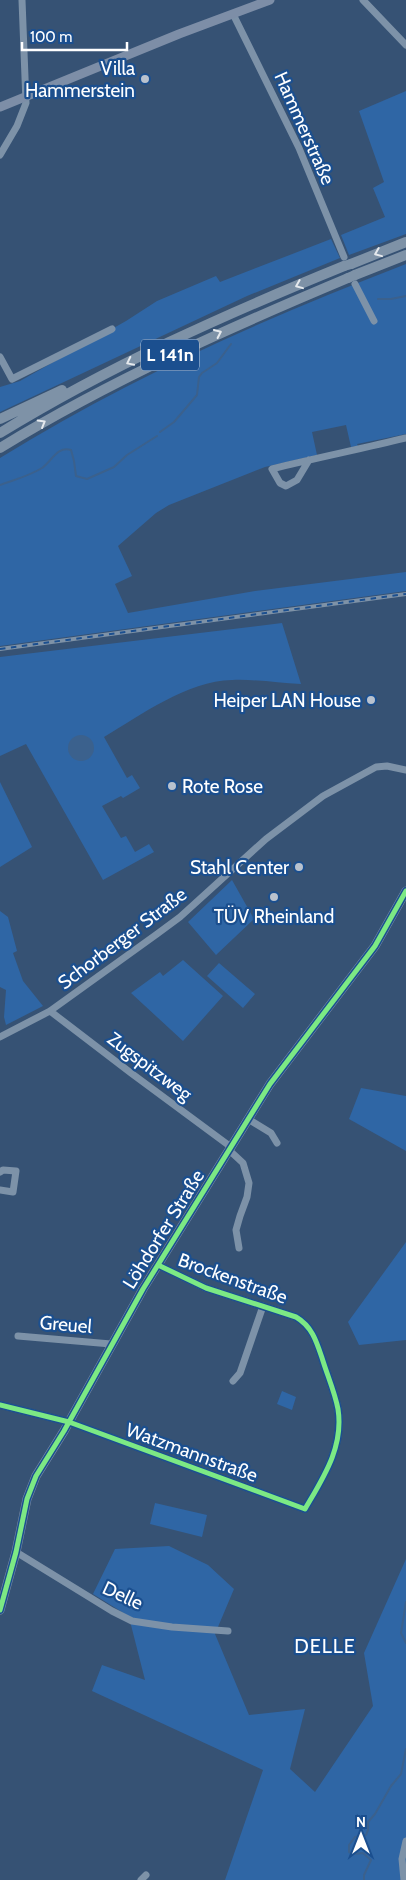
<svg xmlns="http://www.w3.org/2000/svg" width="406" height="1880" viewBox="0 0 406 1880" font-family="Cabin,sans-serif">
  <rect width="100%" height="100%" fill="#365274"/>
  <path fill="#2f66a5" d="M406,91V234L349,255L341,235L385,217L373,188L384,182L359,111Z
    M331,239L340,258L247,296L0,412V387L20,381L126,321L157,301L216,276L220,282Z
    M406,264V434L357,444L358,446L351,447L346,425L312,432L317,455L265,467L169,505L156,513L118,546L132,576L115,584L128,613L255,591L406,572V591L0,646V458C127,379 266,318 406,264Z
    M282,623L301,684C278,683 255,679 232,680C187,681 141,715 104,737L127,778L132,775L140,788L123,798L121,796L102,806L121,838L126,836L135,852L149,844L154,852L103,880L26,744L0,756V657Z
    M0,782L32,847L0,867Z
    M232,880L254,919L216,955L188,922Z
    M0,911L8,917L17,951L13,953L23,981L43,1006L6,1025L4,1017L6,990L0,987Z
    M183,960L223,996L183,1041L131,993L160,972L163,976Z
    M219,963L255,994L243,1008L207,976Z
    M361,1088L406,1096V1151L349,1119Z
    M406,1242V1340L359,1345L348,1322Z
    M282,1391L296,1397L292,1410L277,1404Z
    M155,1503L207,1515L202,1537L150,1524Z
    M169,1546L208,1565L234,1589L215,1634L249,1715L305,1709L290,1769L315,1792L373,1706L364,1653L406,1559V1880H225L263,1770L92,1691L102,1665L145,1680L131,1625L130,1617L93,1594L115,1549Z"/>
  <path fill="#3b618d" d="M68 748a13 13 0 1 1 26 0a13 13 0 1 1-26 0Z"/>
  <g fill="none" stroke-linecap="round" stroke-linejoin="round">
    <path stroke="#3b618d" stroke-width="2" d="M378,299H391L406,296
      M160,432L174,422L197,395L199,377L202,373L217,363L231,344
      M0,485C14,480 29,476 42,468C52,461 57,446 71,450L74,461L76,476L87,479L114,467L127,455L157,436
      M406,1602L401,1633L406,1643
      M364,1880V1875L371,1860L363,1853L353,1854L349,1852V1845L355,1837L366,1835L368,1830V1822L375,1814L391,1786L401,1774L406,1749"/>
    <path stroke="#7d92a8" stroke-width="7" d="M363,0L406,45
      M233,14L299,148L344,257
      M0,155L17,126L26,103L22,0
      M355,284L374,321
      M0,357L12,379L112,329
      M309,460L297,480L286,486L280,483L272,469C316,458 361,449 406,438
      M50,1011L131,1073L231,1147
      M0,1037L50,1011L157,934L180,917L266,839L323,796L376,767L387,766L406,770
      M248,1119L271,1133L277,1143
      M229,1150L243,1163L249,1183L247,1197L240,1216L236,1230L239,1248
      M0,1172L3,1170L16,1171L13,1192L0,1190
      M18,1336L111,1344
      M233,1381L240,1373L263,1306
      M0,1405L69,1422L305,1509C323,1478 344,1447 338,1409C335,1393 328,1377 323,1361C317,1343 313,1327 296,1317L206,1288L158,1265
      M16,1552L112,1611L132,1621L172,1627L228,1631
      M141,1880L146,1875
      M404,1880L402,1859L406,1841"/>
    <path stroke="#7d8ea7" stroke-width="9" d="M0,107L179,34L270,0
      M0,1610L16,1552L27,1499L36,1476L64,1431L143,1289L270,1084L375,946L406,891"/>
    <path stroke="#7e92a7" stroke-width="10" d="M351,264L406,242
      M355,275L406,255
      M0,419L62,390
      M0,433C109,366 226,314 344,266
      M0,448C111,380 229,328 348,278"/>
    <g stroke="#7e92a7" stroke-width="4">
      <path id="rail" d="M0,649L406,594"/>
    </g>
    <use href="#rail" stroke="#1b4f8f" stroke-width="2" stroke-dasharray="5.5" stroke-linecap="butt"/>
    <path stroke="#7e92a7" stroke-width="10" d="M344,266L351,264
      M348,278L355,275"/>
    <g stroke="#1b4f8f" stroke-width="8">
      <path id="cycleway" d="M0,1405L69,1422L305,1509C323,1478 344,1447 338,1409C335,1393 328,1377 323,1361C317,1343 313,1327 296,1317L206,1288L158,1265
        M0,1610L16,1552L27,1499L36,1476L64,1431L143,1289L270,1084L375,946L406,891"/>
    </g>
    <use href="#cycleway" stroke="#7ce984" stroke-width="5"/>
  </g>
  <defs><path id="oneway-chevron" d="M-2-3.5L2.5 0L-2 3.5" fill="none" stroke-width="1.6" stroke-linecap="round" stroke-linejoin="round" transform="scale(1.25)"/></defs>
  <g stroke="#e5e9ed">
    <use href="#oneway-chevron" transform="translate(378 253) rotate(158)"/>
    <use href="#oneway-chevron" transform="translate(299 285) rotate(158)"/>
    <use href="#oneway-chevron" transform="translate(218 333) rotate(-25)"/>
    <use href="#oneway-chevron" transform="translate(130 362) rotate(154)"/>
    <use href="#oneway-chevron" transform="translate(42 423) rotate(-30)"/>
  </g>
  <g fill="#b9c2ce" stroke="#1b4f8f" stroke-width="2">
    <circle cx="145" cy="79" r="5"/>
    <circle cx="371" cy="700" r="5"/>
    <circle cx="172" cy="786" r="5"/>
    <circle cx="299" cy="867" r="5"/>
    <circle cx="274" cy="897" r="5"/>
  </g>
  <g text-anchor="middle" stroke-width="4.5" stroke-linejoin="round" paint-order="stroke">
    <rect fill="#1b4f8f" stroke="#bbcadd" stroke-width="1" x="141" y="339.5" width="58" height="31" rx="4"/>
    <g font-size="18" font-weight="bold" fill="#fff">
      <text x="170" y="361">L 141n</text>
    </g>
    <g font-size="19" fill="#fff" stroke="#1b4f8f" text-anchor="end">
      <text x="135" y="75">Villa<tspan x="135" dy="22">Hammerstein</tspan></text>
      <text x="361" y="707">Heiper LAN House</text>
      <text x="182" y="793" text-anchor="start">Rote Rose</text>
      <text x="289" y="874">Stahl Center</text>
      <text x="274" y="923" text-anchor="middle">TÜV Rheinland</text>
    </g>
    <g font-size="19" fill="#fff" stroke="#1b4f8f">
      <text transform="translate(305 128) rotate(66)" y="7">Hammerstraße</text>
      <text transform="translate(122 938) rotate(-37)" y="7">Schorberger Straße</text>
      <text transform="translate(150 1066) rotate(37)" y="7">Zugspitzweg</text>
      <text transform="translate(163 1229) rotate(-58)" y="7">Löhdorfer Straße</text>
      <text transform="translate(233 1278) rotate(20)" y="7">Brockenstraße</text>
      <text transform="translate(66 1324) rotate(5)" y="7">Greuel</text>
      <text transform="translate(192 1452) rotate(20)" y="7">Watzmannstraße</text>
      <text transform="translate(123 1595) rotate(25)" y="7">Delle</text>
    </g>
    <g font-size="20" letter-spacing="1" fill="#fff" stroke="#1b4f8f">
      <text x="325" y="1653">DELLE</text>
    </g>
  </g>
  <g transform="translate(361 1835)" stroke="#1b4f8f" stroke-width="4" paint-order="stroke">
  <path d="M0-4L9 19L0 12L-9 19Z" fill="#ffffff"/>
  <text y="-8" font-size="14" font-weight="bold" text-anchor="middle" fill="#ffffff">N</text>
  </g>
  <path d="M22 42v8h105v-8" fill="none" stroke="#ffffff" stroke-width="2.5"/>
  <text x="30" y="42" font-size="15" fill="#ffffff" stroke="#1b4f8f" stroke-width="4" paint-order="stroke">100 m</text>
</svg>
